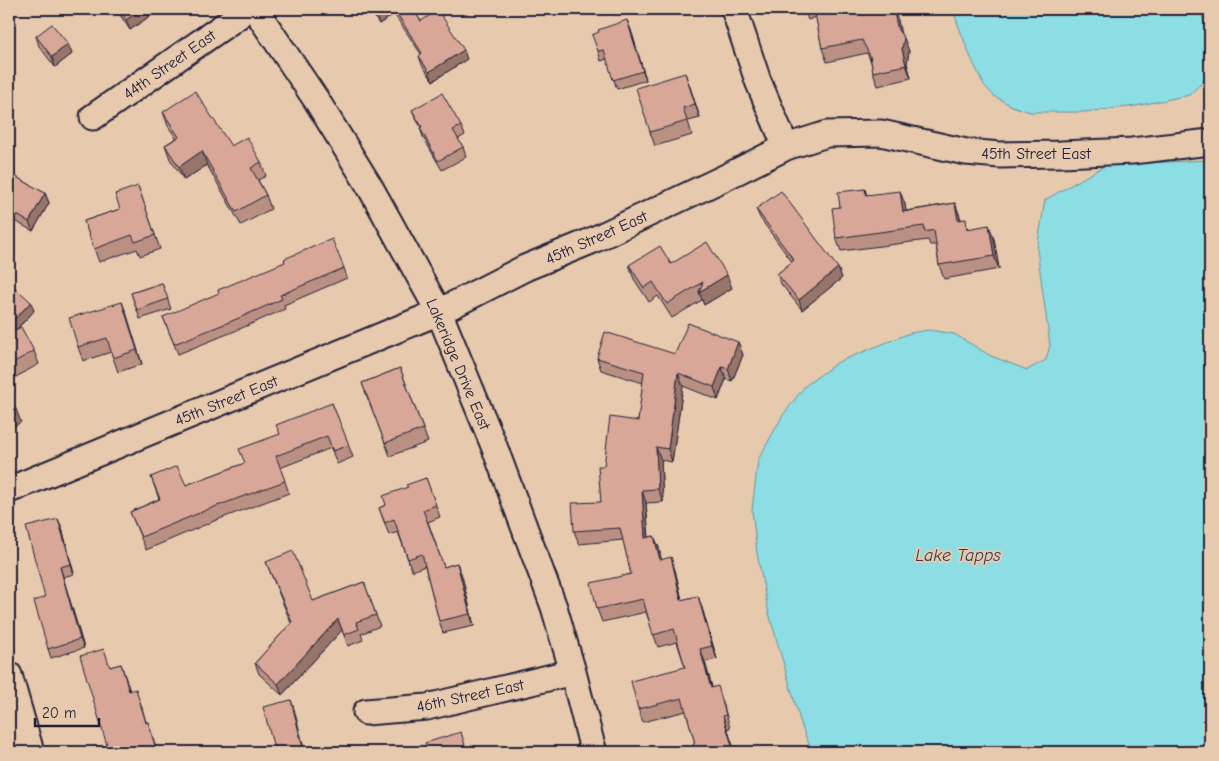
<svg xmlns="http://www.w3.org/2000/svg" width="1219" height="761" viewBox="0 0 1219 761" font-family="'Comic Neue',sans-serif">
  <rect width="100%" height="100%" fill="#e7c9ad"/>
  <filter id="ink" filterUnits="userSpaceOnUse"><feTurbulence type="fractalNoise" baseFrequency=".02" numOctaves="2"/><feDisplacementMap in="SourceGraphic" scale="10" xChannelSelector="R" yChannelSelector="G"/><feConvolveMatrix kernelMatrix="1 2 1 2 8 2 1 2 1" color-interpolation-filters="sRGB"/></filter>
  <g filter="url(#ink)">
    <path fill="#8ddee4" stroke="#6293a0" d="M953,9H1200L1210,45V69L1203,82L1189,95L1136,106L1084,112H1030L1012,106L994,96L984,85L971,58L957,22Z
      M1210,160V752H812L802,727L768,610L757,553L752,510L758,460L783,415L805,386L838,362L910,333L929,330L954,334L991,356L1027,370L1046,360L1050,345L1037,249L1045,200L1106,165Z"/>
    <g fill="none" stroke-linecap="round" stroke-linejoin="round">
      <g stroke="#22223b" stroke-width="29">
        <path id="street" d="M255,9L317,101L370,187L439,312L494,446L554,607L573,672L591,742L594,752
          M734,9L758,81L786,147
          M93,117L238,16L243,9
          M9,490L439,312L525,268L591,241L726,177L786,147L827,134L881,133L966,152L1000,155L1061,154L1132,151L1210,142
          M9,675L31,752
          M366,712L427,707L573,672"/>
      </g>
      <use href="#street" stroke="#e7c9ad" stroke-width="25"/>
    </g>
    <path fill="#ba9082" stroke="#22223b" d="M116,9H147L150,16L130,30Z
      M369,9H412L421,21L467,59L433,81L422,65L419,56L421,54L394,14L379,24Z
      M804,9H866L867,12L898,20L900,33L909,51L907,63L911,78L878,86L873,72L871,62L867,53L827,62L822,48L816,17L808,20Z
      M631,30L646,80L617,89L607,59L601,61L598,51Z
      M36,36L68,44L72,54L55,67L39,46Z
      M690,87L700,118L688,121L692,135L655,146L650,132Z
      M412,110L461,126L465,135L458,139L463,147L466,157L442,170L423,137L420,128L421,127L416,119Z
      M163,112L261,162L266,176L258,180L266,195L271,209L241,225L207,165L184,180L170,159L165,145L176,138L168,126Z
      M9,173L45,193L49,203L33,231L9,218Z
      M138,186L160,249L140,256L137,249L99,262L84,221L120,209Z
      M865,189L867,195L905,204L906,211L955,203L961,219L969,228L994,239L999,269L944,279L939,265L936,245H930L928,240L841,251L836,238L840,207Z
      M756,209L838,268L842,278L802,310L781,284L777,274L792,262L760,218Z
      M671,264L732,288L704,305L702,300L672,318L658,296L649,302L634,279L629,265Z
      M344,268L347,278L284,305L285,309L235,331L178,354L163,317Z
      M162,283L171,309L140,319L131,293Z
      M9,284L34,311L18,328L34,351L39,364L9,381Z
      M122,302L142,364L118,372L111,352L83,361L78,347Z
      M738,342L743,355L732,381L726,379L718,400L683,386L672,462L661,460L663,502L646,503L649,537L654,536L659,548L661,559L675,570L682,600L698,596L702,608L717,659L705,662L712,687L722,699L730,728H727L735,752H695V743L686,711L643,722L638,709L685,667L677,642L658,647L646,612L602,622L597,609L631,574L623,540L579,544L574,531L601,502L604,466L638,421L643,383L601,370L597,358L675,354Z
      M400,368L428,442L390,456L362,383Z
      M332,403L353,457L337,464L331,448L280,468L289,493L214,521L146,550L130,512L159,499L151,477L186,485L245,463L280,434Z
      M426,478L440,517L428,522L444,567L457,563L462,576L474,626L443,633L439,621L425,566L412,571L398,532L389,535L379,508L386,505L407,487Z
      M58,519L62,528L74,574L63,577L84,648L51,658L48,649L45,597Z
      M266,562L313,601L364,582L380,626L361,634L363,640L348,646L342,630L282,695L259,674L255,663L291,623Z
      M121,664L130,691L140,701L146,722H148L152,734L157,752H109L110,667Z"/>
    <path fill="#97756a" stroke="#22223b" d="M143,9H147L150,16L130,30L126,20Z
      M383,9H392L394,14L379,24L375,14Z
      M893,9L898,20L903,44L898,30Z
      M627,20L631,30L646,80L643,71Z
      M904,38L909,51L907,63L911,78L906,65L902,49Z
      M68,44L72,54L55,67L52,57Z
      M464,50L467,59L433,81L429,72Z
      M685,73L690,87L700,118L695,104Z
      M202,151L207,165L184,180L179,167Z
      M900,191L905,204L908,225L903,212Z
      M45,193L49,203L33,231L29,222Z
      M955,203L960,217L963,234L958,220Z
      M989,225L994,239L999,269L994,256Z
      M838,268L842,278L802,310L799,300Z
      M727,275L732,288L704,305L699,292Z
      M31,302L34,311L11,335L9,329V325Z
      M122,302L127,315L142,364L137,350Z
      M738,342L743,355L732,381L728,369Z
      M722,367L726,379L718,400L714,387Z
      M678,373L683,386L672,462L668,449Z
      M16,409L21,422L9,430V414Z
      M656,447L661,460L663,502L658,489Z
      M642,490L646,503L649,551L645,538Z
      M58,519L62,528L74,574L71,564Z
      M654,536L659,548L664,572L660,560Z
      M671,557L675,570L685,613L681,600Z
      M457,563L462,576L474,626L470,614Z
      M60,567L63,577L84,648L80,639Z
      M698,596L702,608L717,659L712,646Z
      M338,619L342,630L282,695L278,684Z
      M700,649L705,662L715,700L711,688Z
      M291,700L294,709L305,752H304Z
      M723,716L735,752H734Z"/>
    <path fill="#d8a797" stroke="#22223b" d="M119,9H143L126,20Z
      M372,9H383L375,14Z
      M394,9H412L421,21L438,10L464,50L429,72L419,56L422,53Z
      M814,9H866L867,12L881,9H893L898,30L904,38L902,49L906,65L873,72L870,56L862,40L822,48Z
      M627,20L643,71L613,80L604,50L598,51L592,35L599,32L598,30Z
      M52,24L68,44L52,57L36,36Z
      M685,73L695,104L683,108L687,121L650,132L636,88Z
      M195,91L231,146L247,137L261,162L251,168L266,195L236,212L202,151L179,167L165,145L179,137L163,112Z
      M442,93L461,126L453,130L463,147L438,161L420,128L422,127L412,110Z
      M9,173L45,193L29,222L9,210Z
      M138,186L155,235L135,242L132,235L94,249L84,221L120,209L115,194Z
      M865,189L866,195L900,191L903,212L955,203L958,220L966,219L967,229L989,225L994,256L939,265L934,230L925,232L924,226L836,238L832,208L840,207L838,192Z
      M781,191L838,268L799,300L777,274L794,260L756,209Z
      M332,239L344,268L280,295L282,299L232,321L174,344L163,317L219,293L218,290L285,262L284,259Z
      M707,242L727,275L699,292L703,282L667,304L653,282L644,288L629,265L660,246L671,264Z
      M10,283L31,302L9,325V284Z
      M162,283L168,299L137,310L131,293Z
      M122,302L137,350L113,358L107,338L78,347L69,318Z
      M688,323L738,342L728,369L722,367L714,387L678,373L668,449L656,447L658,489L642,490L645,538L654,536L660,560L671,557L681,600L698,596L712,646L700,649L711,688L718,686L726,715L723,716L734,752H695L693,744L695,743L682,698L638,709L631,681L685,667L674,629L653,635L643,599L597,609L591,583L631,574L620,528L574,531L572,503L601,502L598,466H604L610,417L638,421L644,372L597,358L605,332L675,354Z
      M21,327L34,351L9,365V333Z
      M400,368L423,429L385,443L362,383Z
      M9,399L16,409L9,414Z
      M332,403L349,445L333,451L327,436L276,456L285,481L209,509L141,537L130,512L160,499L151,477L177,466L186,485L245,463L239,449L280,434L276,425Z
      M426,478L436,505L423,510L444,567L457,563L470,614L439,621L422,554L408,559L394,519L385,523L379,508L386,505L383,496L408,487L406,485Z
      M58,519L71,564L60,567L80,639L48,649L34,601L45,597L26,527Z
      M293,551L313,601L364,582L376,615L356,622L359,629L344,635L338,619L278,684L255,663L292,622L266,562Z
      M104,649L110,667L121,664L129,691L136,689L146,723L148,722L156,749L145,752H109L80,656Z
      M291,700L304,752H275L263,707Z
      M461,732L467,752H427L425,743Z"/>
  </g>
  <g text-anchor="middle" stroke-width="4" stroke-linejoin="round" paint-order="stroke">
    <g font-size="16" fill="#22223b" stroke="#e7c9ad">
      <text transform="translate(169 64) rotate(-35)" y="6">44th Street East</text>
      <text x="1036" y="159">45th Street East</text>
      <text transform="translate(596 237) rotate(-24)" y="6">45th Street East</text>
      <text transform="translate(459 364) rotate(67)" y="6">Lakeridge Drive East</text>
      <text transform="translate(226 400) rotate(-22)" y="6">45th Street East</text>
      <text transform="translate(470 695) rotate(-12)" y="6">46th Street East</text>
    </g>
    <g font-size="18" font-style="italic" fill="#323e54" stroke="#e7c9ad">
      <text x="958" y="561">Lake Tapps</text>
    </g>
  </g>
  <rect width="1219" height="761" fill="none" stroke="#e7c9ad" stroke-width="30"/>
  <rect x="15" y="15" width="1189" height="731" fill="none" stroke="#22223b" stroke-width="2" filter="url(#ink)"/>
  <path d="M35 718v8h64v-8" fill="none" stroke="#22223b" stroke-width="2.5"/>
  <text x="42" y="718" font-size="15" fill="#22223b" stroke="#e7c9ad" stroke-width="4" paint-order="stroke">20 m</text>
</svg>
